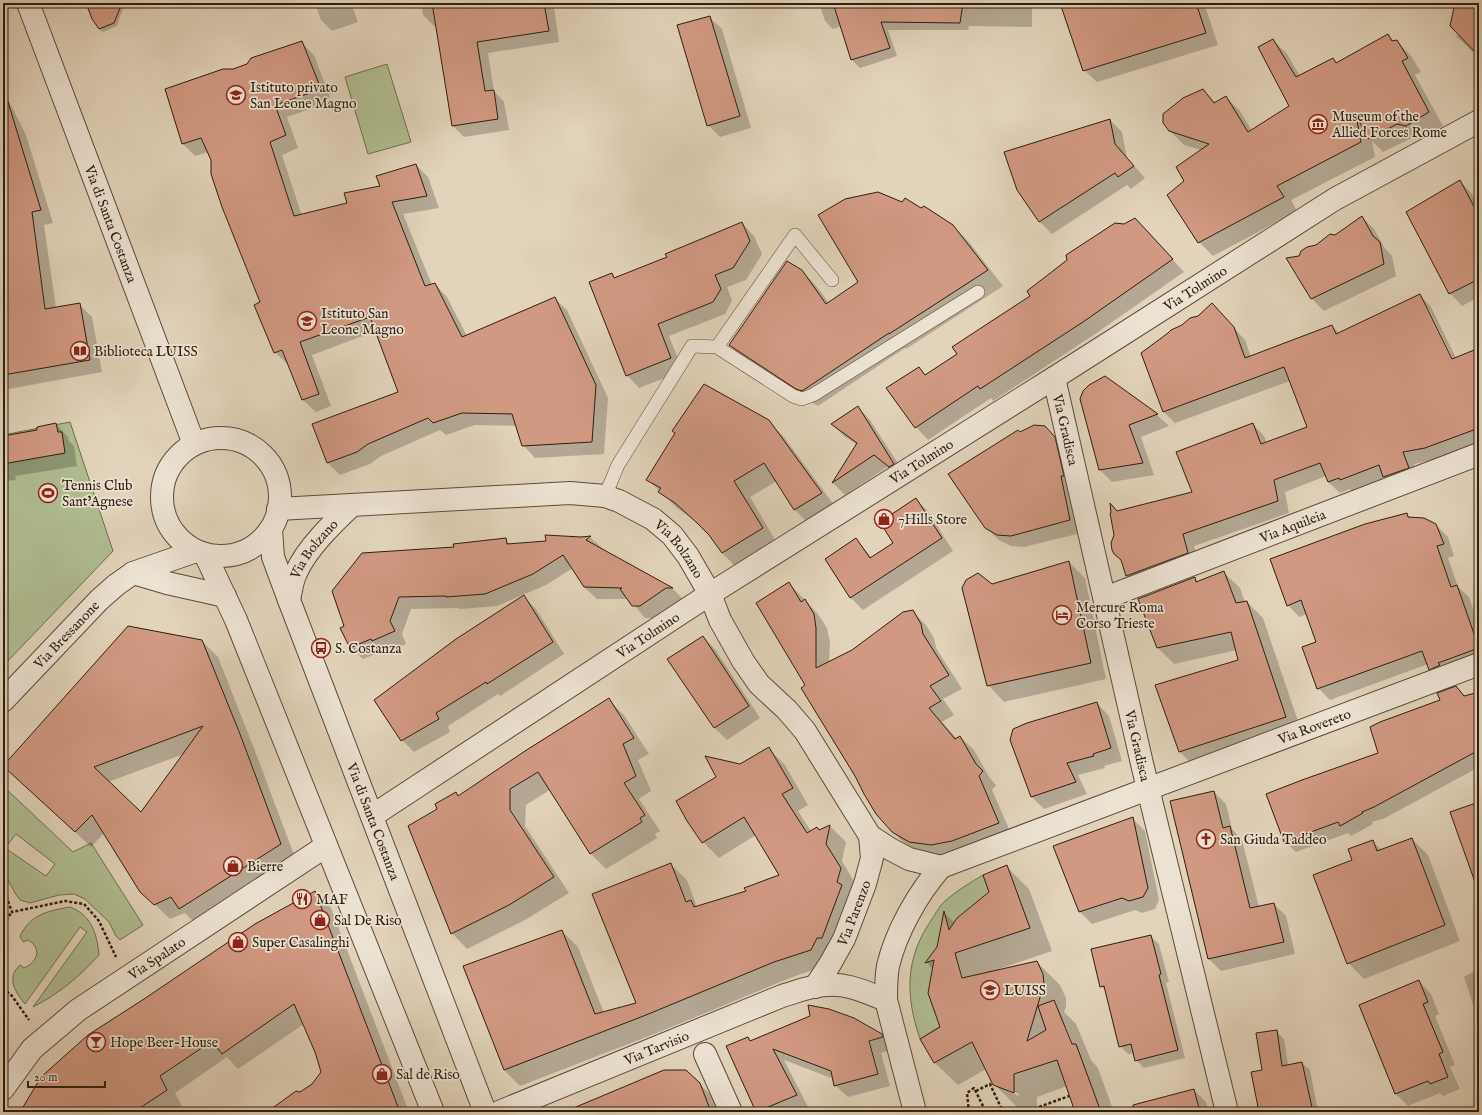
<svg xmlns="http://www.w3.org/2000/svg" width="1482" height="1115" viewBox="0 0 1482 1115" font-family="'IM FELL English',serif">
  <rect width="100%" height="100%" fill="#e2d3ba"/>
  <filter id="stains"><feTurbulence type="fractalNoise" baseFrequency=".005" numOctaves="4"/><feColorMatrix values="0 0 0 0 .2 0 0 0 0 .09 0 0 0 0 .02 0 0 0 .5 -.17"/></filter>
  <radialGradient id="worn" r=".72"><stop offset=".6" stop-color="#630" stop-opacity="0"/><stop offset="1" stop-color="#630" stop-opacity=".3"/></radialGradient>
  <path fill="#b0bd91" stroke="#6f6d50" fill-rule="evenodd" d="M387,64L411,142L368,154L345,77Z
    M70,422L113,551L3,666V435Z
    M3,786L73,852L91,843L143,925L120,940L116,936L109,922L85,899L74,894L59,895L30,903L20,900L15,893L3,871ZM16,834L55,864L46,876L5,848Z
    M983,875L993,902L954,932L949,930L941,940L930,998L935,1013L942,1012L944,1024L920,1039C905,995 905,958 932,919C936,913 940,905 945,901C956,891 970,883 983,875Z
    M70,907C91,915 97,933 99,955C80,976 59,994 33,1007L87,932L80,927L25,1004C15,992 6,977 20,965L24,968C38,962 42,948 28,940L23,942L20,936C31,914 48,911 70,907Z"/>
  <path fill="#0003" fill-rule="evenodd" d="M87,3H129L123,8L117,26L103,32L99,29Z
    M315,3H351L358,22L332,31L321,20Z
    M421,3H476L477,7L502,3H549L554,7L559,42L488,53L494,91L504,102L509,130L464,137L453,126L437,26H434L423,15Z
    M819,3H1032V27L969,26L968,30H888L897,56L860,68L852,60L842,26L833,29L825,21Z
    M1061,3H1204L1218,45L1097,82L1084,70Z
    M1460,3H1479V58L1456,36L1459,34Z
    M709,17L722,29L751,128L720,137L708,125Z
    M1388,35L1395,42L1397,41L1411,56L1421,72L1415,75L1443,126L1421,139L1412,138L1383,152L1372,141L1375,157L1291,200L1297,211L1213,256L1199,242L1185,181L1201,150L1184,145L1169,130L1203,90L1216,103L1226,97L1240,111L1252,131L1291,107L1273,40L1287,54L1300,76L1333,59L1337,63Z
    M301,42L314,55L330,97L325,104L287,117L298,148L282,155L302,216L348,204L381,187L416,165L428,177L439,208L403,214L432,285L435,284L447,297L467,336L554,298L567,310L608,398L604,454L535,458L523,445L517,426L475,425L446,435L440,430L381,456L370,464L340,475L328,463L313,425L400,393L376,331L312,355L331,406L316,412L303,400L289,364H287L275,352L261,303L209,152L195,156L183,144L233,70Z
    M3,80L8,90L4,91L26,135L53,223L44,225L56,308L79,304L92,317L102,372L3,390Z
    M1110,120L1122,132L1127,158L1145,178L1131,189L1127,185L1052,234L1040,222Z
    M1460,181L1472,194L1479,207V297L1462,306L1450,293Z
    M902,203L952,225L969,242L1003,286L906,349L905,348L818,406L814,404L746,361L730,345L802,271L818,288L829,303L859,282Z
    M1362,217L1374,229L1384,247L1392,256L1396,276L1324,311L1312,299L1288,259L1299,257L1335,236Z
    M742,223L754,236L762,254L746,280L727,287L732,301L725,314L669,336L683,371L639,388L627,375L612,274L615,278L668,258Z
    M1147,231L1184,272L1095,334L993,401L991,398L928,440L916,427L919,368L926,376L959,355L1031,296Z
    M1420,295L1431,307L1456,358L1479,349V424L1473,426L1479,444L1437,459L1414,464L1419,479L1396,488L1385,478L1352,491L1350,489L1340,493L1328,482L1326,476L1285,492L1289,513L1194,546L1199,564L1139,587L1127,576L1115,535L1118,512L1193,493L1253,424L1264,436L1267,443L1308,427L1290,381L1175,423L1164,412L1223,316L1245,340L1251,357L1332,326L1340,334ZM1426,308H1428L1455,363L1453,364Z
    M1104,377L1157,415L1169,426L1141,437L1154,475L1112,482L1100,470Z
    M858,407L870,420L906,476L902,478L887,467L845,495L833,483L857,445L844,436L832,424Z
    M768,421L784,437L837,509L810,525L794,509L777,481L750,497L778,545L738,569L722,553L709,534L692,519L676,507L648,480Z
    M56,424L68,437L69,441L74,446L77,466L15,476L16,480L5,481L7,489H3V437L38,431Z
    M1045,427L1058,440L1081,533L1024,547L1011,546L999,540L986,528L1020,433Z
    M916,499L928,511L953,551L863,610L851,598L826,559L856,539L872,558L894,543Z
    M1407,514L1410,518L1436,525L1448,537L1454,556L1448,558L1458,587L1469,597L1479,626V664L1441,681L1430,669L1428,664L1330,700L1318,688V642L1307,614L1299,617L1288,605Z
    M591,538L603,549L602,550L673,589L684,600H679L652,618H645L629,599H597L584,587L573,568L546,585L497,606L460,609L458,608L411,609L402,634L406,644L385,653L383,651L363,659L351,647L341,628L455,548L505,539L511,545Z
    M1069,562L1085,578L1106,679L1004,702L988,685L991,585Z
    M1223,572L1240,588L1245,602H1247L1263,618L1302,733L1196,768L1180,752L1156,685L1239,661L1237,650L1174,664L1158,648L1139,599L1195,578L1198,582Z
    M789,583L818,614L827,628L830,642L829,662L852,651L913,612L926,625L934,638L936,648L962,689L943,699L954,715L942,722L957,739L960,737L974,750L989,777L996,785L992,790L1012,836L946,858L923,855L907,846L893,832L806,686Z
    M524,597L536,609L564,654L500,696L498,694L448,726L450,732L414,752L402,740Z
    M703,637L715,649L760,718L727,740L715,728Z
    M202,641L218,657L255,751L296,860L195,923L185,913L170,919L141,891L104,833L91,847L4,765L47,718ZM184,754L141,814L108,782Z
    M1456,687L1466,697H1479V767L1385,818L1372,822L1373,824L1351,836L1348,833L1296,852L1285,842L1268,795L1379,753Z
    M609,700L624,715L649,754L638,760L651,791L639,799L660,831L655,834L657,838L606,869L591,854L550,790L526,805L525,826L569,893L525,920L467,949L452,933L438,810L456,793L459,796Z
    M1097,703L1109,716L1122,761L1104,766L1105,768L1078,775L1087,794L1044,809L1032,797Z
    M769,749L785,765L808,805L798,811L811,831H819L830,826L846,842L842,861L856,885L827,965L790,978L662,1031L520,1086L504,1070L562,931L578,947L604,1013L637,1004L670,864L687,880L697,907L747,891L781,876L756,835L719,858L703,842L740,765Z
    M1214,792L1226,804L1232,829L1242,840L1259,907L1274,904L1286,916L1295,954L1221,971L1209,959L1171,802Z
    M1133,819L1145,831L1159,900L1155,909L1142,913L1135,910L1092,924L1080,912Z
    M1412,839L1428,855L1460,941L1364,979L1348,963L1353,861L1372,841L1382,850Z
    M1006,866L1029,889L1052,951L993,971V972L1037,962L1060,985L1066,998V1007L1064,1012L1076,1024L1091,1060L1098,1068L1114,1112H1076L1067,1086L1037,1097V1112H1029L1017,1107L994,1084L986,1069L958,1085L935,1063L921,1039L941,1027L934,970L927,963L938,947L944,913L955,923L990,892ZM1063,1027H1066L1074,1048L1073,1049ZM1007,1089L1019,1094V1096L1007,1091Z
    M315,892L331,908L409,1112H269L312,1085L322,1072L316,1052L304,1024L238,1069L227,1057L175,1093L182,1106L174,1112H21Z
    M1150,936L1159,944L1169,982L1166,983L1185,1058L1144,1068L1136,1060L1134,1053L1128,1054L1120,1046L1107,992L1101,986Z
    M1479,968V1036L1473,1014L1476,1013L1464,977Z
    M1419,981L1431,994L1439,1014L1435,1016L1455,1065L1450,1067L1460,1089L1443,1096L1440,1093L1408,1106L1396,1094L1360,1005Z
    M1276,1031L1284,1039L1288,1065L1302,1063L1310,1070L1318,1112H1260L1263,1071Z
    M881,1035L894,1049L881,1053L890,1086L848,1097L835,1085L834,1079L784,1060L808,1107L797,1112L757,1111L747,1038L751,1041Z
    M686,1071L716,1100L720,1112H564Z
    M1194,1090L1206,1102L1209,1112H1151Z"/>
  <path fill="#d19982" stroke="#2e1d0f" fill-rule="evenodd" d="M86,3H122L114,23L99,29L92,19Z
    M432,3H467L468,8L496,3H544L549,31L477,42L485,91L494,90L498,119L452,126Z
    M833,3H963L960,23L881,22L890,48L851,60Z
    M1060,3H1196L1206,33L1083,71Z
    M1455,3H1479V56L1450,26Z
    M710,16L740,116L707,126L677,25Z
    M1388,34L1392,41L1397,40L1408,58L1402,61L1429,112L1406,126L1397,124L1368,139L1356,115L1361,142L1277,186L1284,197L1198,243L1167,195L1184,181L1176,167L1209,144L1169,131L1163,123V114L1183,98L1203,89L1214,103L1226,96L1248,132L1289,106L1258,47L1273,39L1296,77L1333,58L1336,63Z
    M302,41L319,84L313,92L275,105L286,135L270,142L294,216L347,203L344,193L380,186L376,176L416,164L427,196L392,202L425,286L435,283L462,337L555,297L596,385L592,442L522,446L512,414L462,413L433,423L428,418L368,444L357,452L327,463L312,424L398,392L370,317L300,342L319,394L302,400L282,350L274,353L254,305L260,302L222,207L211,174V160L201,138L182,144L165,89L223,69H233L247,64L251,58Z
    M8,102L41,210L32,212L45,309L80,303L90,360L3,375V103Z
    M1110,119L1115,144L1134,166L1118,177L1115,173L1039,222L1017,190L1004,152Z
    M1460,180L1479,216V279L1449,294L1406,212Z
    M878,192L902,202L905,198L921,208L924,206L953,225L988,270L889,334V333L802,391L796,389L729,345L787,261L802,270L826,304L858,282L818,215L845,199Z
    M1362,216L1373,236L1380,242L1384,264L1311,299L1286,258L1299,256L1301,251L1307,247L1316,245L1330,234L1335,235Z
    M1135,218L1173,259L1083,322L980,389L978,386L915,428L886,388L919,367L925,375L957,354L952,347L1030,296L1027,291L1067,260L1066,255L1115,223L1124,224Z
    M742,222L750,241L733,268L715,275L721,289L713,302L658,324L671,358L626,376L589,282L612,273L614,278L667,257L665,254Z
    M1420,294L1452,359L1479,348V428L1425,448L1403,452L1409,468L1383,477L1379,465L1340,480L1339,478L1328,482L1320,463L1274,480L1278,501L1183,534L1188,553L1126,576L1121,560L1114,554L1112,550L1111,543L1114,535L1110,513H1111L1110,503L1117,511L1192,492L1176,452L1253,423L1261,444L1307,427L1284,367L1163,412L1141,353L1168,333L1171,330L1182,325L1190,318L1198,316L1212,303L1234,327L1245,358L1332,325L1336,334Z
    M1105,376L1158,414L1129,425L1143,463L1099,470L1080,399L1083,391L1089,385Z
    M704,384L769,420L822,493L794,510L764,463L734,481L763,528L722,553L709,535L696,522L675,503L658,492L661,488L646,480L675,433L672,431Z
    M858,406L894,464L889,467L874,455L832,483L857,443L831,424Z
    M56,423L58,432H62L65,453L3,464V436L37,430V427Z
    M1034,425L1045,426L1055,437L1064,476H1061L1070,520L1011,536L997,535L985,528L948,474L1018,430L1020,432Z
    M916,498L942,538L850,598L825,559L856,538L870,558L893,543L880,522Z
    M1407,513L1408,517L1424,518L1436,524L1444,544L1437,546L1451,587L1457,585L1479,648L1438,663L1440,665L1429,670L1422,651L1317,689L1302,647L1316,642L1301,600L1287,606L1270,559L1365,524Z
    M545,535L581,537L591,536L586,540L673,588H666L640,606H632L620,589L622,588L584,587L563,555L533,574L485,594L446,597V596L399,597L390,621L395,631L372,641L371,639L350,648L340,628L344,626L332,591L362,553L454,547L453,544L506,538L507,544L546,541Z
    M1069,561L1091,663L987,686L962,588L966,580L978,573L992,584Z
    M1224,571L1236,603L1247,601L1286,717L1179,752L1155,685L1238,660L1231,632L1157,648L1138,599L1195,577L1196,582Z
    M789,582L801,602L805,599L814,614L816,628V668L852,650L903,612L913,610L921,624L923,634L949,675L930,686L941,701L929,708L955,739L960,736L976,764L983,771L979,776L999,823L952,841L931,845L909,842L892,832L876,814L864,794L855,776L801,688L805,685L756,603Z
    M524,595L553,642L487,684L486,682L436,713L439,719L401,741L374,700L456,639Z
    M128,626L202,640L240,734L281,844L179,909L171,897L154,905L140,892L92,815L75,832L3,766ZM203,726L141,812L94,767Z
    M703,636L749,706L714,728L667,659Z
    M1456,686L1464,696L1479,692V750L1374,807L1362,812L1363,813L1340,826L1338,822L1284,842L1266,794L1302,780L1378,753L1370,727L1380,722L1440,700L1437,693Z
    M609,698L634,738L623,744L636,776L624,783L645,815L640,818L642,822L590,854L538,772L510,789V810L554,877L509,905L451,934L408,826L437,809L435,804L456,792L458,796L525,751Z
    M1097,702L1111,748L1093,754L1094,756L1067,763L1076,782L1031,797L1010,740L1013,729L1027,723Z
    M769,747L793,788L782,794L807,833L817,827L819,830L830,825L826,844L841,868L837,882L842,885L822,938H817L811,950L774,962L646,1015L504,1070L463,966L562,930L595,1014L636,1003L592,894L671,863L686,902L691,900L694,907L746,891L744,888L779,875L744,817L702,843L687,821L676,801L716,777L705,756L740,764Z
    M1214,791L1223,828L1230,826L1250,908L1274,903L1284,942L1208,959L1170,801Z
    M1479,802V885H1476L1450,812Z
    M1133,817L1148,888L1143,897L1129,901L1122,898L1079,912L1053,846Z
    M1412,838L1445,925L1347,964L1313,875L1352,860L1348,849L1373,840L1377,851Z
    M1007,865L1030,928L955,953L962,978L1037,961L1043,974L1044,984L1027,1041L1046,1030L1038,1006L1054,1000L1072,1044H1076L1101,1112H1075L1057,1060L1014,1074V1093L993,1085L972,1042L934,1063L920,1039L940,1027L928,993L934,960L925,963L937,947L944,911L949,930L957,918L989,892L983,875Z
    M315,891L400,1112H267L296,1091L300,1092L312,1084L321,1072L315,1052L294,1004L222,1054L212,1041L160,1076L167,1090L134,1112H20L41,1077L88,1035L144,999L255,924Z
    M1151,935L1161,974L1159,975L1178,1050L1135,1061L1131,1044L1119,1047L1104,986L1100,987L1091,949Z
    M1419,980L1428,1002L1423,1004L1443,1052L1439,1054L1448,1077L1430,1084L1428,1081L1395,1094L1359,1005Z
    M808,1005L829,1009L854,1018L882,1034L883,1037L869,1041L878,1074L834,1086L831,1071L773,1049L797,1095L756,1112L726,1046L748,1037L750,1041L810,1016Z
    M1277,1030L1282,1066L1302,1062L1313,1112H1259L1251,1072L1262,1070L1256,1033Z
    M664,1070H686L700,1083L711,1112H564Z
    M1194,1089L1200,1112H1134L1133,1105Z"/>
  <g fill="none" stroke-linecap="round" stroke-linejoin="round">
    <g stroke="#5b4a3a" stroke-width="14">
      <path id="service" d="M717,347L793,396L802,399L813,395L978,292
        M605,496L618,465L692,346L717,347L795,235L832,280"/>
    </g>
    <g stroke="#5b4a3a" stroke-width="24">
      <g id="minor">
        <path id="s1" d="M1054,378L1143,768L1227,1112"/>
        <path id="s2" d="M278,509L570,493L605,496L619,501L653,519L672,535L688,556L710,594L720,620L743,661L759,684L787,710L805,731L870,836L890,849L909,859L941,867"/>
        <path d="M133,573L167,583L225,596"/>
        <path id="s3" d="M1105,598L1479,454"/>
        <path id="s4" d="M289,600C291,591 292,581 296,573C306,549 333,523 352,505"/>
        <path id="s5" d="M3,701L99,600L116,585L133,573L196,551"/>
        <path id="s6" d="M372,816L710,594L1054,378L1335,199L1479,121"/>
        <path id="s7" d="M815,987L830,964L844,939L865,884L872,858L870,836"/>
        <path d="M705,1054L731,1112"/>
        <path id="s8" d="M3,1089L32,1049L78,1010L326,846"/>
        <path id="s9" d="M499,1112L782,996C796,992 812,985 827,985C848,983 867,993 886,1000"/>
        <path id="s10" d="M915,1112L886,1000C886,989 886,977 888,966C896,932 918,893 941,867L1479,664"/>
      </g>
    </g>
    <g stroke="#5b4a3a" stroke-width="24">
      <g id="tertiary">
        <path id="s11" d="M28,3L194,444"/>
        <circle cx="221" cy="497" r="59"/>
        <path id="s12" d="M271,529L273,557L289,600L485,1112"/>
        <path d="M205,554L236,620L433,1112"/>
      </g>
    </g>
    <path stroke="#2e1d0f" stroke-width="2.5" stroke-dasharray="3 2" stroke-linecap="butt" d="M3,887L12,912L65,901L84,904L99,921L116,957
      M3,924L12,912
      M3,988L12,996L29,1020
      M976,1091L990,1084L1003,1112
      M969,1112L967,1093L974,1088L986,1112
      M1025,1112L1069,1096"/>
    <use href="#service" stroke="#ece2d2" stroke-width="13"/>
    <use href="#minor" stroke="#ece2d2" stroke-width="22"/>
    <use href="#tertiary" stroke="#ece2d2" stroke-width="22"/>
  </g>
  <defs>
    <g id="school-ring" transform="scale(1)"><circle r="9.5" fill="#ece2d2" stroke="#8f2418" stroke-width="1.5"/><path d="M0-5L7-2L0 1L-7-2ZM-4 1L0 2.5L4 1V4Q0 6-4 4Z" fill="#8f2418"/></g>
    <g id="museum-ring" transform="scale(1)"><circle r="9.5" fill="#ece2d2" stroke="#8f2418" stroke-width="1.5"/><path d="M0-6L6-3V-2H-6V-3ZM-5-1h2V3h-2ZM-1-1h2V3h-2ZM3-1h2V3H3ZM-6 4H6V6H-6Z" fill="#8f2418"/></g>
    <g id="library-ring" transform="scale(1)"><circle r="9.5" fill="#ece2d2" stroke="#8f2418" stroke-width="1.5"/><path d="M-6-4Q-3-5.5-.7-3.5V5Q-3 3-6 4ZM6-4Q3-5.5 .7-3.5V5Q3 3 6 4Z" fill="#8f2418"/></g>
    <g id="stadium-ring" transform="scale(1)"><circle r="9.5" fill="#ece2d2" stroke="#8f2418" stroke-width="1.5"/><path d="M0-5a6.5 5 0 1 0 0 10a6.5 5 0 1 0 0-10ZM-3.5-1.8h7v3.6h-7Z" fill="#8f2418"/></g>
    <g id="shop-ring" transform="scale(1)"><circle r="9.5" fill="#ece2d2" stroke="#8f2418" stroke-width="1.5"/><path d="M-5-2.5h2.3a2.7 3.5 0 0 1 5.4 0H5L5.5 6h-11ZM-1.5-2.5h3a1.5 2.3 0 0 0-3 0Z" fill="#8f2418"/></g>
    <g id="hotel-ring" transform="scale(1)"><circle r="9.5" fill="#ece2d2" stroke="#8f2418" stroke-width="1.5"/><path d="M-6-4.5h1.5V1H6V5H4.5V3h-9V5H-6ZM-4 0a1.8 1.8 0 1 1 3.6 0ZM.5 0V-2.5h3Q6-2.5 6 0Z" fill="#8f2418"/></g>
    <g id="bus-ring" transform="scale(1)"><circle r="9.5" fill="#ece2d2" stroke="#8f2418" stroke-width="1.5"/><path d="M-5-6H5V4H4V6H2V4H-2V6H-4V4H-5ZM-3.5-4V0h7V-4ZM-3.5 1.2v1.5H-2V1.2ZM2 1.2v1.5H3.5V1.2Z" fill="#8f2418"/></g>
    <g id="church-ring" transform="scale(1)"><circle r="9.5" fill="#ece2d2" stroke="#8f2418" stroke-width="1.5"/><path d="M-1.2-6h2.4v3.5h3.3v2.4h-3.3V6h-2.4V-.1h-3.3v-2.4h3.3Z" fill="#8f2418"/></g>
    <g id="restaurant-ring" transform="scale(1)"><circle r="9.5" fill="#ece2d2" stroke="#8f2418" stroke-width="1.5"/><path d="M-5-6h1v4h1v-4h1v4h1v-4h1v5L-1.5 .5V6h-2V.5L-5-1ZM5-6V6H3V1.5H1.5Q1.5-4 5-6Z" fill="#8f2418"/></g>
    <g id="university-ring" transform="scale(1)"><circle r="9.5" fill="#ece2d2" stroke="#8f2418" stroke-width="1.5"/><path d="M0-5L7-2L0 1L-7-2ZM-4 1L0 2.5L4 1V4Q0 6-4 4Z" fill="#8f2418"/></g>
    <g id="bar-ring" transform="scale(1)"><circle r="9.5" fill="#ece2d2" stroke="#8f2418" stroke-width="1.5"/><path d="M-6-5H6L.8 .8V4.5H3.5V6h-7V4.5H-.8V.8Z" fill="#8f2418"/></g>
  </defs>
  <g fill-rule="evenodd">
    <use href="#school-ring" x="236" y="95"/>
    <use href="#museum-ring" x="1318" y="124"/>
    <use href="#school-ring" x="307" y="321"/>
    <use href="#library-ring" x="80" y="351"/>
    <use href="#stadium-ring" x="48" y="493"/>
    <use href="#shop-ring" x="884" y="519"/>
    <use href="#hotel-ring" x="1062" y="615"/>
    <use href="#bus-ring" x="321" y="648"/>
    <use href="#church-ring" x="1206" y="839"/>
    <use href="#shop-ring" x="233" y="866"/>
    <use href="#restaurant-ring" x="302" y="899"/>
    <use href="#shop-ring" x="320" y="920"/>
    <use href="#shop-ring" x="238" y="942"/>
    <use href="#university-ring" x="990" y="990"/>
    <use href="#bar-ring" x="96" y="1042"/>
    <use href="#shop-ring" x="382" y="1074"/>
  </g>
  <g text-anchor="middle" stroke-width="3.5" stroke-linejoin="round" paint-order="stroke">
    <g font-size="14" fill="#2e1d0f" stroke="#ece2d2" text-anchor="start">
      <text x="250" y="92">Istituto privato<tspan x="250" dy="16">San Leone Magno</tspan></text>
      <text x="1332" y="121">Museum of the<tspan x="1332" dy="16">Allied Forces Rome</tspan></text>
      <text x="321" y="318">Istituto San<tspan x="321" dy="16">Leone Magno</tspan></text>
      <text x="94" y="356">Biblioteca LUISS</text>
      <text x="62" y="490">Tennis Club<tspan x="62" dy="16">Sant'Agnese</tspan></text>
      <text x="898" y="524">7Hills Store</text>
      <text x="1076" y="612">Mercure Roma<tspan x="1076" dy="16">Corso Trieste</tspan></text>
      <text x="335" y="653">S. Costanza</text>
      <text x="1220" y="844">San Giuda Taddeo</text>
      <text x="247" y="871">Bierre</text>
      <text x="316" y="904">MAF</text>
      <text x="334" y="925">Sal De Riso</text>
      <text x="252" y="947">Super Casalinghi</text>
      <text x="1004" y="995">LUISS</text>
      <text x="110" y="1047">Hope Beer-House</text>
      <text x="396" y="1079">Sal de Riso</text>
    </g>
    <g font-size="14" fill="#2e1d0f" stroke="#ece2d2">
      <text dy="5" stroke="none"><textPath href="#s11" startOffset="236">Via di Santa Costanza</textPath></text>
      <text dy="5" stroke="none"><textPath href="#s6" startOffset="978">Via Tolmino</textPath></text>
      <text dy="5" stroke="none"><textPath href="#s1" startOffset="53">Via Gradisca</textPath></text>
      <text dy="5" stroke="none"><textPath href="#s6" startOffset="654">Via Tolmino</textPath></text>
      <text dy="5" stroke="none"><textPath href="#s3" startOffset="201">Via Aquileia</textPath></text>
      <text dy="5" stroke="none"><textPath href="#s4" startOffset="58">Via Bolzano</textPath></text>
      <text dy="5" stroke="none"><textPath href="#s2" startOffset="421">Via Bolzano</textPath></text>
      <text dy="5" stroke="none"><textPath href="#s5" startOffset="92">Via Bressanone</textPath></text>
      <text dy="5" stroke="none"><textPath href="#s6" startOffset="330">Via Tolmino</textPath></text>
      <text dy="5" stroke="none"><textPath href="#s10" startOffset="662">Via Rovereto</textPath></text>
      <text dy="5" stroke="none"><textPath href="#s1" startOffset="377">Via Gradisca</textPath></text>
      <text dy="5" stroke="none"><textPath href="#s12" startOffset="311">Via di Santa Costanza</textPath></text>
      <text dy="5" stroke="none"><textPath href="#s7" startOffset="84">Via Parenzo</textPath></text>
      <text dy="5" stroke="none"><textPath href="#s8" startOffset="204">Via Spalato</textPath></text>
      <text dy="5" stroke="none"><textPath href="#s9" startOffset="170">Via Tarvisio</textPath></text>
    </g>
  </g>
  <rect width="1482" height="1115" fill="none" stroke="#e2d3ba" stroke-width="16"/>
  <rect x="4" y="4" width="1474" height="1107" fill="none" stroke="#2e1d0f" stroke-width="2"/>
  <rect x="8" y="8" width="1466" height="1099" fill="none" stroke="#2e1d0f"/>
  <path d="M28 1081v6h77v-6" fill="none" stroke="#2e1d0f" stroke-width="2"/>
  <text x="34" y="1081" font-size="12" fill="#2e1d0f" stroke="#ece2d2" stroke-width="3" paint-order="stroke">20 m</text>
  <rect width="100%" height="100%" filter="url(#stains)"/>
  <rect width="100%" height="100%" fill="url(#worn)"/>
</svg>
